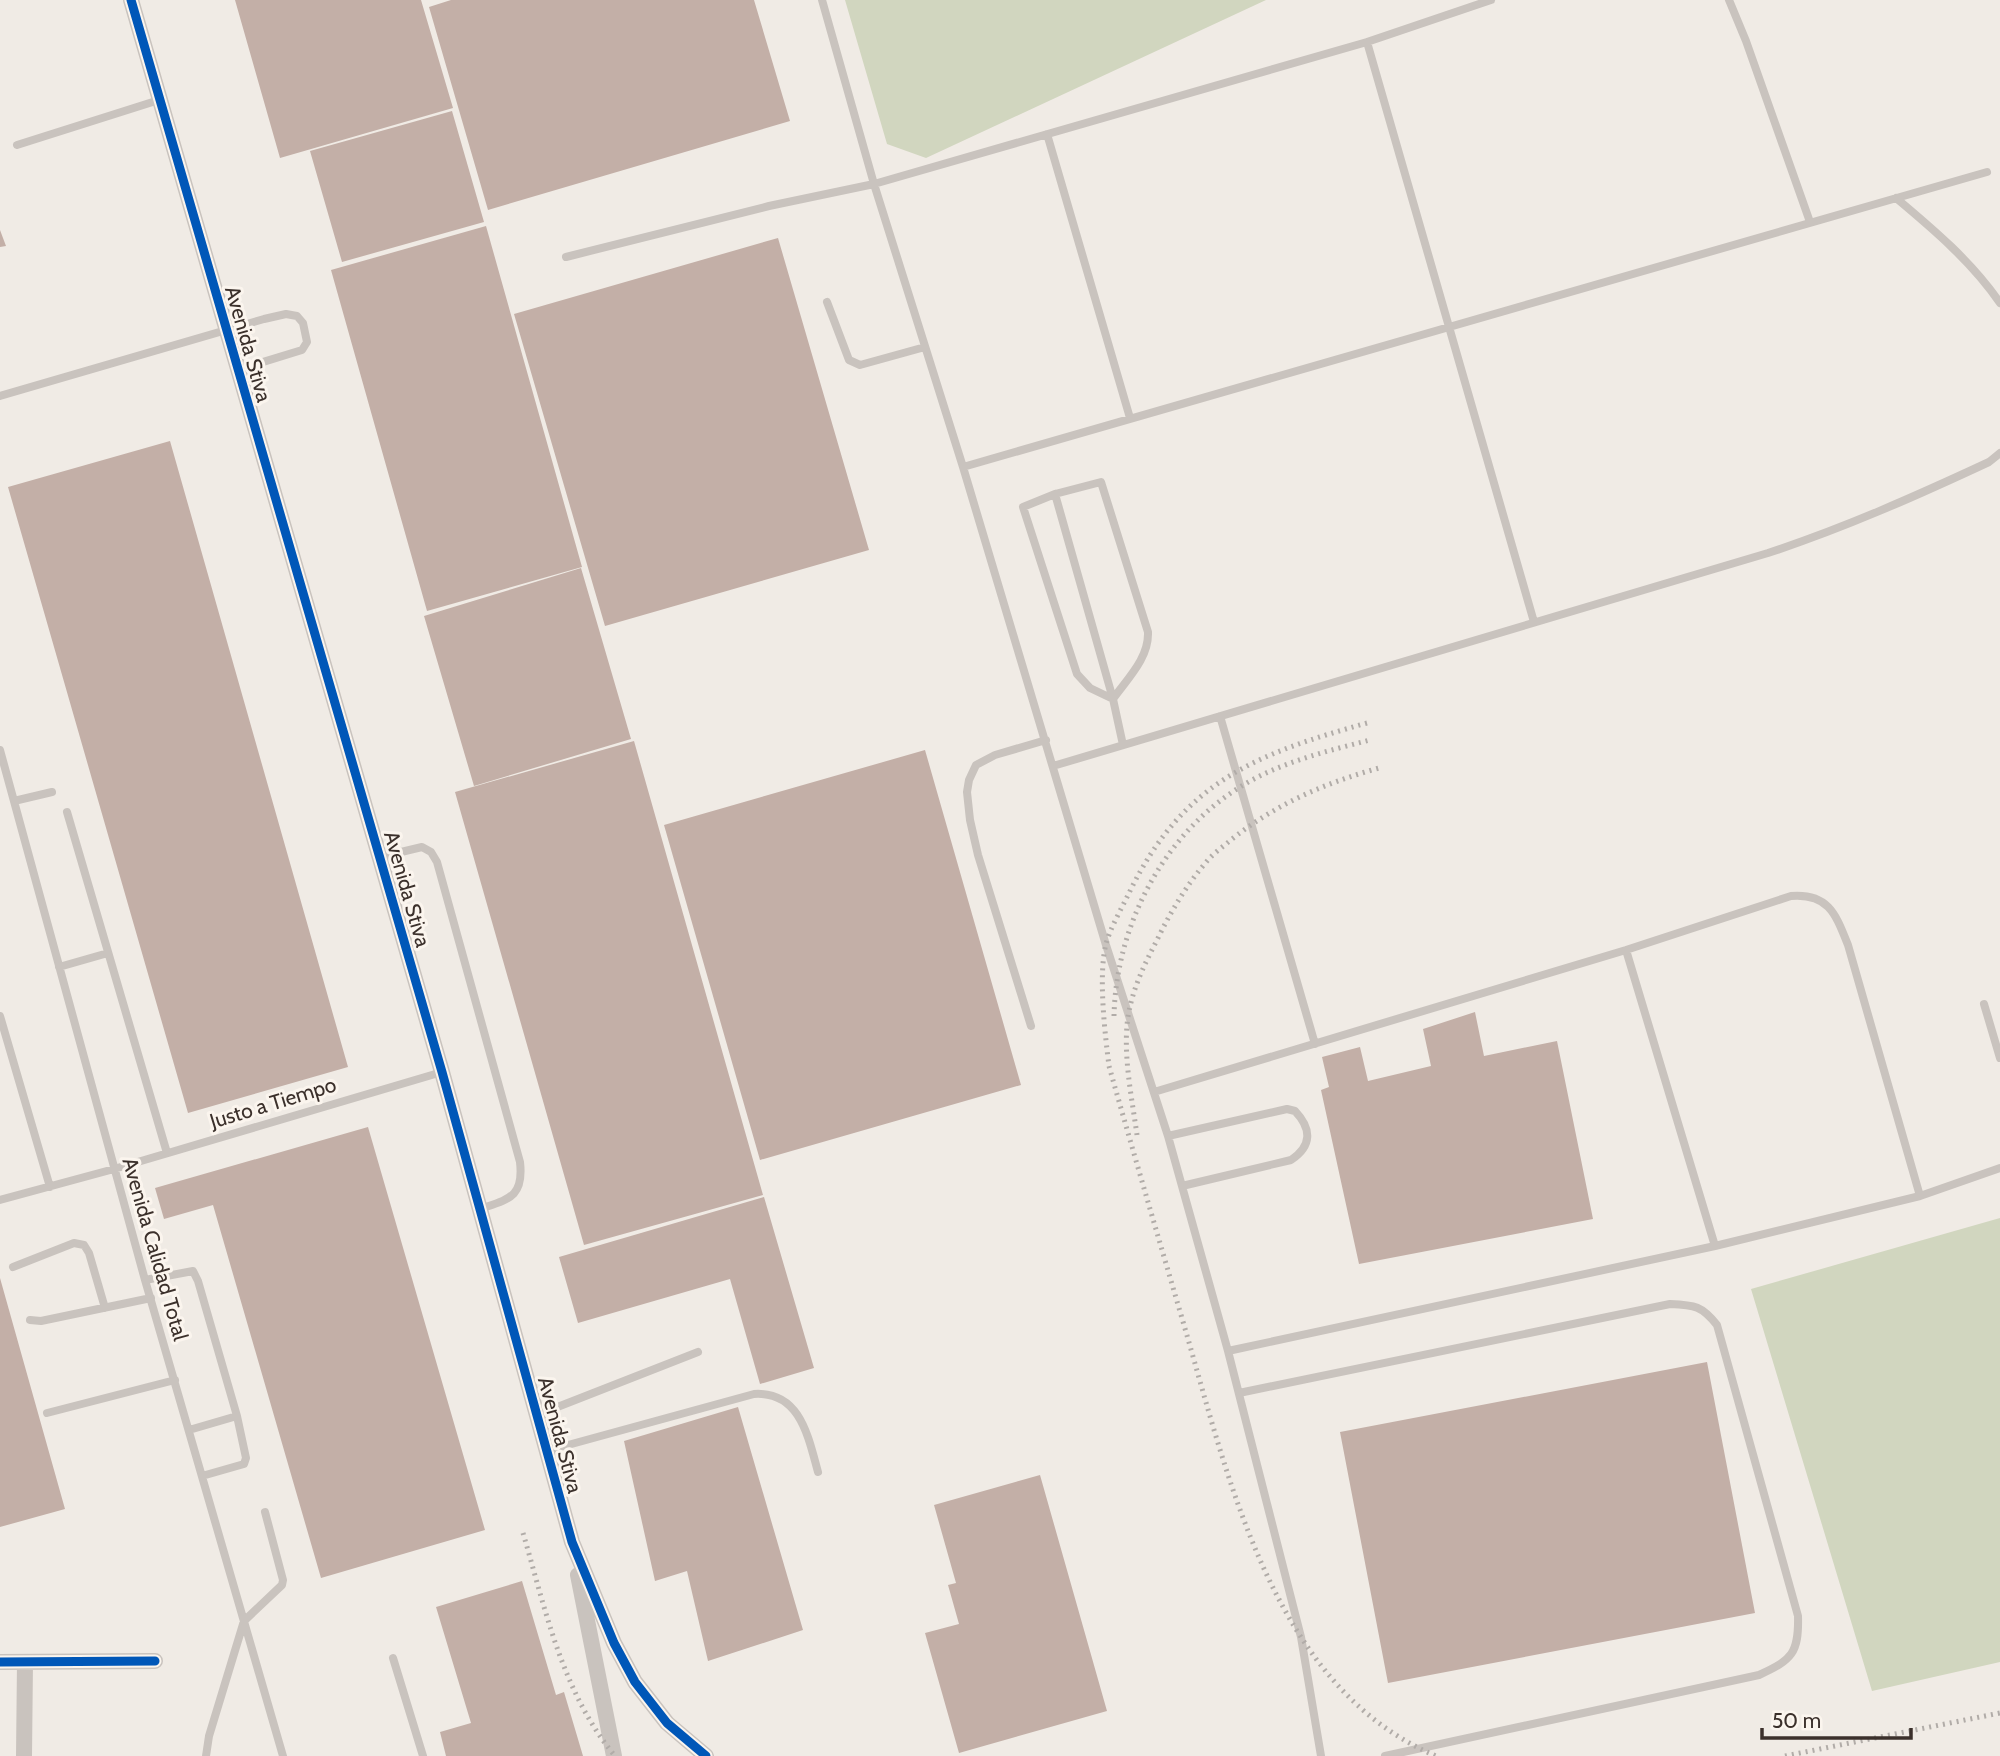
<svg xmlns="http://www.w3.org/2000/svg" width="2000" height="1756" viewBox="0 0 2000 1756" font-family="Cabin,sans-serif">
  <rect width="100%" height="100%" fill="#f0ebe5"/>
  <path fill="#d1d6bf" d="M845,0H1266L926,158L887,144Z
    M2000,1218V1662L1872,1691L1751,1289Z"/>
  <path fill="#c3afa7" d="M235,0H421L453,108L280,158Z
    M451,0H754L790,121L488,210L429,7Z
    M452,111L484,222L342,262L310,151Z
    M486,226L582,567L427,611L331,270Z
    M0,230L6,246L0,247Z
    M778,238L869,550L605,626L514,314Z
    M170,441L348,1067L188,1113L8,487Z
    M581,568L631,739L474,786L424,616Z
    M634,741L763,1195L584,1245L455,792Z
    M925,750L1021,1085L760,1160L664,825Z
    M1475,1012L1484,1056L1557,1041L1593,1219L1359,1264L1321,1090L1329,1087L1322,1057L1360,1047L1368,1081L1431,1066L1423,1029Z
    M368,1127L485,1530L321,1578L213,1205L164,1219L155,1188Z
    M764,1197L814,1368L760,1384L730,1279L578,1323L559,1257Z
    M0,1278L65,1509L0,1527Z
    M1707,1362L1755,1613L1388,1683L1340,1432Z
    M738,1407L803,1630L708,1661L687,1571L655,1581L624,1441Z
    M1040,1475L1107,1711L959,1753L925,1633L959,1624L948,1585L956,1583L934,1505Z
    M522,1581L556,1695L564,1692L583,1756H446L440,1732L471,1723L436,1607Z"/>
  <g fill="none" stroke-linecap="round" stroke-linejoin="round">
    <path stroke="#c9c3be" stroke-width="8" d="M822,0L874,184L963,467L1106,945L1168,1136L1228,1351L1301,1637L1321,1756
      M1729,0L1746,41L1810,222
      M1367,42L1491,0
      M1047,134L1130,418
      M17,145L159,100
      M1896,198C1933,229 1972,262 2000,303
      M566,257L769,206L874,184L1367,42L1534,622
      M827,302L849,360L860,365L925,347
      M0,396L264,319L286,314L297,316L303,323L307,342L302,350L237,370
      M963,467L1987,172
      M1055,494L1101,482L1148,632C1149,658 1128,678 1113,699L1090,688L1077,674L1023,507L1055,494L1113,699L1123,745
      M1220,716L1315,1044
      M0,750L145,1280L283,1756
      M1053,766L1768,553C1844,528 1916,496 1989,462L2000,453
      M14,801L52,792
      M67,812L167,1153
      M380,857L422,847L431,852L437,862L520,1162C524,1197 509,1199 480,1209
      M1626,950L1715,1246
      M59,967L108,953
      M1984,1004L2000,1058
      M0,1016L50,1187
      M1031,1026L978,855L970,820L967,792L969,780L976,765L995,755L1046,740
      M1154,1092L1626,950L1791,896C1829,893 1836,915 1848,945L1920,1196
      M1168,1136L1287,1109L1295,1111C1312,1129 1312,1146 1291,1160L1182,1186
      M0,1200L114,1169L442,1072
      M13,1267L74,1243L84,1245L89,1253L105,1308
      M145,1280L193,1271L198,1281L237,1416L246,1458L244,1464L202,1476
      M30,1320L41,1321L151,1298
      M1228,1351L1715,1246L1920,1196L2000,1168
      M1239,1393L1670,1304C1695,1305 1702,1306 1717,1325L1798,1616C1799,1653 1792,1660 1759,1675L1385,1756
      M47,1413L175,1380
      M537,1415L698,1352
      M189,1430L237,1416
      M546,1451L754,1394C800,1391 808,1436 818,1472
      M393,1658L423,1756
      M206,1756L209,1736L244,1621L282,1585L283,1580L265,1512"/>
    <path stroke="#c9c3be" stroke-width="16" d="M131,0L442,1072L572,1542L614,1643L635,1682L667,1723L706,1756
      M578,1575L614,1756
      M0,1662L155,1661
      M24,1756L25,1662"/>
    <path stroke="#b1aca8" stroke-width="5" stroke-dasharray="2 5" stroke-linecap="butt" d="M1367,723C1256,754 1184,781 1130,891C1122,908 1111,926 1106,944C1098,975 1105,1034 1109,1066C1134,1155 1160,1243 1186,1332C1230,1484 1275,1688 1436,1756
      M1114,1016C1116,926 1163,835 1240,787C1278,763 1327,751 1370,740
      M1137,1135C1132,1099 1124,1061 1127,1025C1130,994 1143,967 1157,940C1171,911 1187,884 1208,860C1215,852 1224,846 1232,839C1276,804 1325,783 1379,768
      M523,1533C546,1611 562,1692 615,1756
      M1785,1756L2000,1713"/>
    <g stroke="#fbf5ee" stroke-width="13">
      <path id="cycleway" d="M131,0L442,1072L572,1542L614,1643L635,1682L667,1723L706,1756
        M0,1662L155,1661"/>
    </g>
    <use href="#cycleway" stroke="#0057b8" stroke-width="9"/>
  </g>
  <g text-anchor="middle" stroke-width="6" stroke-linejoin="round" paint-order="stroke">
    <g font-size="21" fill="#3b302b" stroke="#fbf5ee">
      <text transform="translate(248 344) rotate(74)" y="7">Avenida Stiva</text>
      <text transform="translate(407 889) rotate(74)" y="7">Avenida Stiva</text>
      <text transform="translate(273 1103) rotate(-17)" y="7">Justo a Tiempo</text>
      <text transform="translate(155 1249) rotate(74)" y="7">Avenida Calidad Total</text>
      <text transform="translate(560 1435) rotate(75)" y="7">Avenida Stiva</text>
    </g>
  </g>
  <path d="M1762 1728v10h149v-10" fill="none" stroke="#3b302b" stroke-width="3.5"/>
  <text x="1772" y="1728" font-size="21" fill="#3b302b" stroke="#fbf5ee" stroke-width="5" paint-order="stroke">50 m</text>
</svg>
